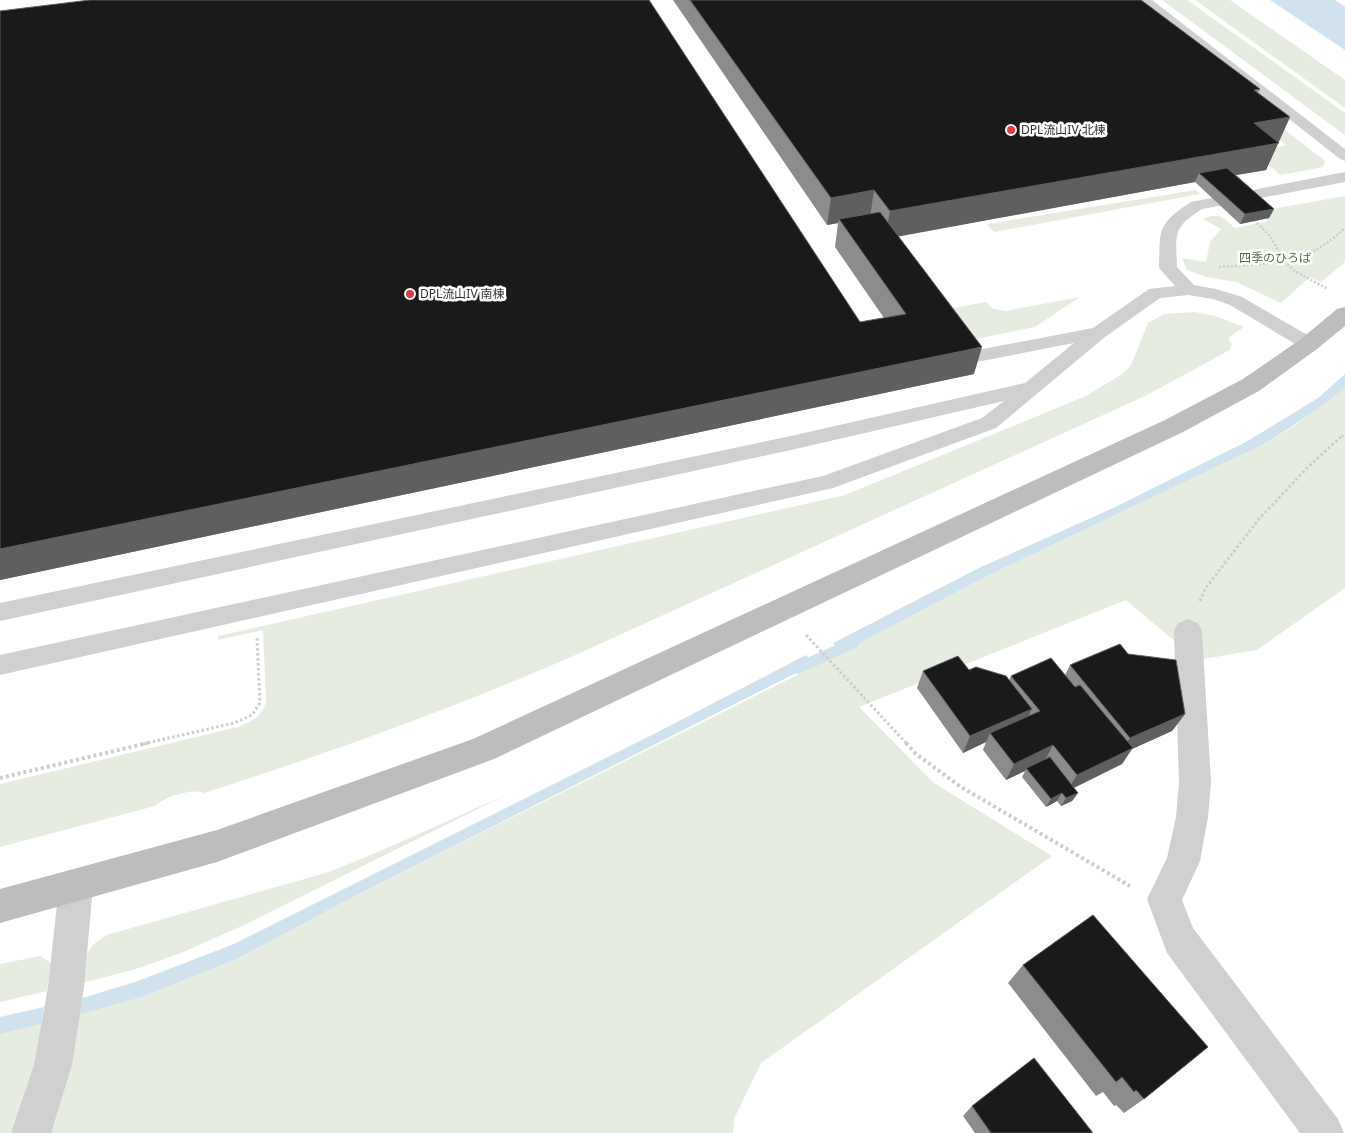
<svg xmlns="http://www.w3.org/2000/svg" width="1345" height="1133" viewBox="0 0 1345 1133" font-family="'Noto Sans','Noto Sans JP',sans-serif">
  <rect width="100%" height="100%" fill="#fff"/>
  <path fill="#e6ecdf" d="M1162,0H1187L1345,113V135Z
    M1195,0H1230L1345,80V108Z
    M1143,33L1204,67L1325,161L1323,167L1281,175L1258,157L1259,151L1286,145Z
    M1196,190L1200,194L994,232L987,224Z
    M1345,196V262L1321,282L1310,277L1281,303L1236,282L1206,277L1187,270L1182,258L1206,262L1210,242L1221,229L1203,219C1220,212 1222,217 1235,228L1268,221L1261,211Z
    M1080,297L1035,327L971,340L948,309L986,302L993,309L1006,311Z
    M1195,312L1215,316L1244,327L1228,338L1232,344L1230,350L1145,396L571,657C451,709 329,753 204,793C192,788 164,797 155,806L0,847V784L238,727C250,723 264,715 266,701L263,630L218,640V636L845,495L1086,396L1122,374L1131,365L1148,323L1164,314Z
    M1345,387V588L1257,650L1197,660L1126,600L859,707L934,783L1052,856L761,1063L734,1119L733,1133H0V1034L142,997L237,959L353,897L841,653L987,576L1254,449L1293,427Z
    M508,794L242,926L181,953L136,969L82,983C85,959 84,948 107,935L329,872L385,849Z
    M40,956L50,962L51,967L47,991L0,1002V964Z"/>
  <path fill="#cfe2ee" d="M1270,0H1335L1345,7V50Z
    M1345,374V387C1316,411 1287,431 1254,449L987,576L841,653L833,643L979,568L1111,509L1246,442L1318,398Z
    M806,655L814,664L353,897L237,959L142,997L77,1015L79,999L138,981L234,944L656,733Z
    M44,1007L41,1024L0,1034V1017Z"/>
  <g fill="none" stroke-linecap="round" stroke-linejoin="round">
    <path fill="#cfe2ee" fill-rule="evenodd" d="M852,638L857,639L859,643L857,647L803,672L798,674L793,672L791,668L793,664Z"/>
    <path stroke="#cdcdcd" stroke-width="2.5" stroke-dasharray="2 2" stroke-linecap="butt" d="M1254,220L1270,236L1285,262L1293,270L1328,289
      M1219,267C1270,263 1306,266 1345,228
      M1342,437L1345,434"/>
    <path stroke="#cdcdcd" stroke-width="3" stroke-dasharray="2.5 2.5" stroke-linecap="butt" d="M1200,601L1205,589L1259,519L1307,468L1343,435
      M806,635L907,744
      M143,744L234,723L252,715L260,703L257,638"/>
    <path stroke="#cdcdcd" stroke-width="4" stroke-dasharray="3 3" stroke-linecap="butt" d="M906,743L916,754L961,787L1130,886
      M0,778L148,743"/>
    <path fill="#d0d0d0" fill-rule="evenodd" d="M1138,0H1152L1345,149V161L1340,159Z
      M1345,172V182L1202,209C1172,228 1176,234 1177,267L1194,285L1216,289L1242,297L1316,340L1318,344L1316,348L1309,350L1302,348L1230,305L1213,299L1188,295L1160,298L1105,337L996,428L833,488L0,675V655L823,476L982,418L1004,401L791,450L0,621V603L791,436L1025,383L1074,343L951,367L944,365L942,361L944,357L951,355L1093,328L1149,289L1175,286L1159,268C1160,229 1157,224 1191,202Z"/>
    <path fill="#d0d0d0" fill-rule="evenodd" d="M1188,619L1198,623L1202,631L1211,783L1208,817L1200,861L1182,900L1193,928L1338,1119L1344,1133H1300L1167,953L1147,899L1167,858L1176,817L1179,783L1174,631L1178,623Z
      M76,869L88,874L93,886L84,987L72,1065L51,1133H11L34,1065L48,987L59,886L64,874Z"/>
    <path fill="#bdbdbd" fill-rule="evenodd" d="M1345,307V326L1317,349L1259,391L1183,432L494,759L217,862L0,923V889L217,830L473,739L1165,420L1243,379L1301,339L1337,309Z"/>
  </g>
  <path fill="#8c8c8c" d="M673,0H1141L1260,89L1258,93L1290,117L1266,170L1236,175L1274,209L1269,218L1240,224L1195,182L898,236L974,374L0,580V11L860,322L884,318L835,247L838,223L827,225Z
    M1128,654L1185,714L1172,731L1132,749L1122,764L1074,788L1078,793L1072,801L1061,806L1057,801L1046,807L1022,777L1025,771L1006,780L983,750L986,742L963,753L917,688L923,671L969,670L1009,680L1011,676L1065,675L1070,665Z
    M1023,965L1144,1099L1124,1113L1116,1105L1114,1106L1103,1092L1096,1096L1008,983Z
    M972,1106L1093,1133H975L963,1116Z"/>
  <path fill="#5f5f5f" d="M1290,117L1266,170L1207,180L1199,173L1195,182L885,239L890,211L1254,123Z
    M874,190L870,218L839,219L838,223L827,225L831,198Z
    M1274,209L1269,218L1240,224L1245,214Z
    M982,347L974,374L0,580V549Z
    M1032,709L1023,726L990,733L986,742L963,753L970,736Z
    M1185,714L1172,731L1132,749L1122,764L1067,791L1077,775L1118,755L1130,738Z
    M1053,745L1044,762L1026,768L1025,771L1006,780L1014,764Z
    M1062,793L1057,801L1046,807L1051,799Z
    M1078,793L1072,801L1061,806L1066,798Z"/>
  <path fill="#1a1a1a" stroke="#5f5f5f" d="M90,0H649L860,322L906,314L839,219L880,212L982,347L0,549V11Z
    M690,0H1141L1260,89L1254,90L1290,117L1254,123L1279,143L890,211L874,190L831,198Z
    M1227,168L1274,209L1245,214L1199,173Z
    M1120,644L1128,654L1176,660L1185,714L1130,738L1070,665Z
    M958,656L969,670L976,667L1006,676L1032,709L970,736L923,671Z
    M1051,658L1075,687L1080,685L1133,748L1077,775L1053,745L1014,764L990,733L1040,711L1011,676Z
    M1050,757L1078,793L1066,798L1062,793L1051,799L1026,768Z
    M1093,915L1208,1047L1144,1099L1136,1090L1134,1092L1122,1077L1116,1082L1023,965Z
    M1034,1058L1093,1133H991L972,1106Z"/>
  <g fill="#e63946" stroke="#fff" stroke-width="2">
    <circle cx="1011" cy="130" r="5"/>
    <circle cx="410" cy="294" r="5"/>
  </g>
  <g text-anchor="middle" stroke-width="5" stroke-linejoin="round" paint-order="stroke">
    <g font-size="12" fill="#333" stroke="#fff" text-anchor="start">
      <text x="1021" y="134">DPL流山IV 北棟</text>
      <text x="420" y="298">DPL流山IV 南棟</text>
    </g>
    <g font-size="12" fill="#56703f" stroke="#fff">
      <text x="1275" y="262">四季のひろば</text>
    </g>
  </g>
</svg>
